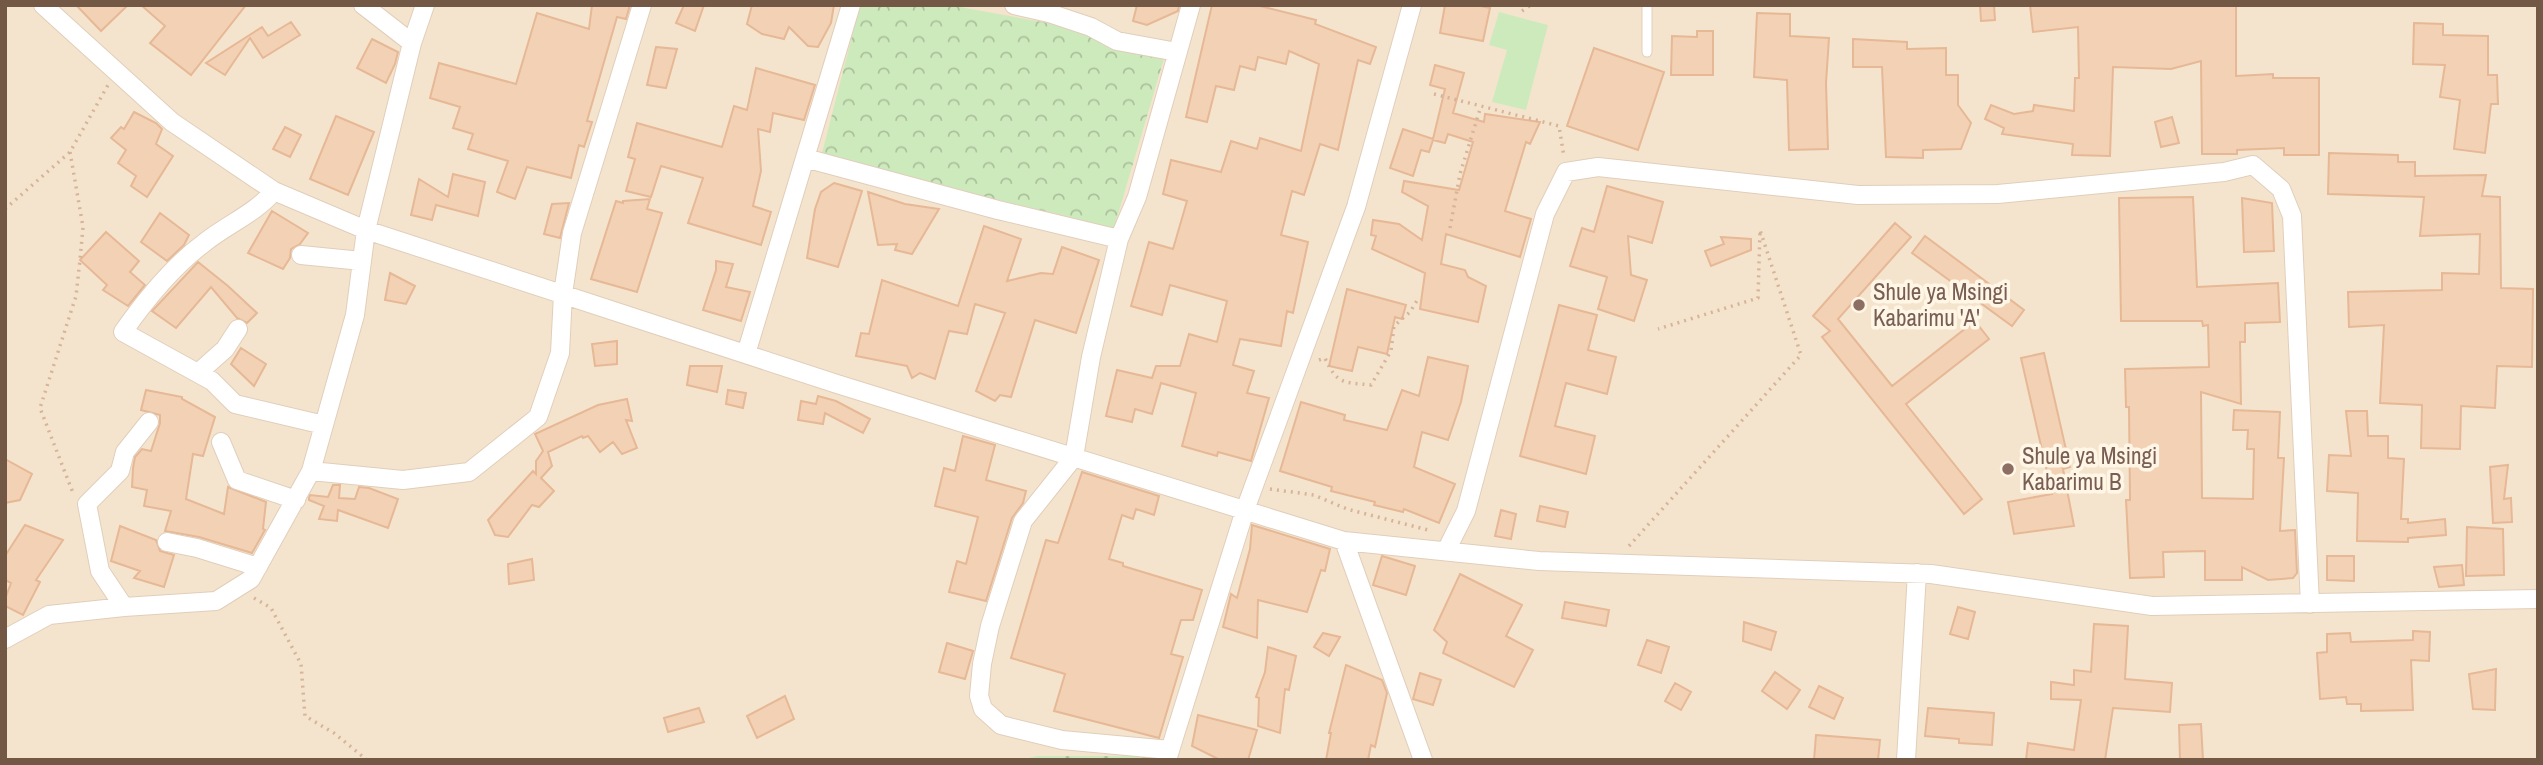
<svg xmlns="http://www.w3.org/2000/svg" width="2543" height="765" viewBox="0 0 2543 765" font-family="'Archivo Narrow',sans-serif">
  <defs>
    <pattern id="forest-firs" width="22" height="20" patternUnits="userSpaceOnUse" patternTransform="scale(1.75)"><rect width="22" height="20" fill="#cdeabd"/><path d="M5 1l3.5 6h-7zM16 11l3.5 6h-7z" fill="#abc09b"/></pattern>
    <pattern id="park-crowns" width="20" height="18" patternUnits="userSpaceOnUse" patternTransform="scale(1.75)"><rect width="20" height="18" fill="#cdeabd"/><path d="M2 6a3 3 0 1 1 6 0M12 15a3 3 0 1 1 6 0" fill="none" stroke="#abc09b"/></pattern>
  </defs>
  <rect width="100%" height="100%" fill="#fdf2de"/>
  <path fill="#f5e4cd" d="M5,5H2538V760H5Z"/>
  <path fill="url(#forest-firs)" d="M1037,756H1150L1149,760H1023Z"/>
  <path fill="url(#park-crowns)" d="M860,5H949L1168,45L1114,228L821,157Z"/>
  <path fill="#cdeabd" d="M1499,12L1548,25L1526,110L1492,102L1507,50L1489,45Z"/>
  <path fill="#f3d1b5" stroke="#e6b895" stroke-width="2" d="M76,5H128L101,31Z
    M141,5H246L191,75L150,43L165,26Z
    M592,5H630L626,19L617,17L587,121L592,122L584,147L579,145L571,178L527,167L515,199L497,192L508,161L468,149L473,134L453,128L460,107L430,98L439,63L516,84L537,13L589,29Z
    M684,5H704L695,31L676,23Z
    M752,5H834L831,23L818,47L808,46L789,27L784,39L762,34L747,24Z
    M1137,5H1179L1178,11L1147,25L1133,21Z
    M1212,5H1256L1316,20L1315,24L1376,47L1370,64L1358,60L1338,150L1320,144L1304,195L1292,191L1281,235L1308,242L1293,313L1287,311L1281,346L1240,339L1233,365L1254,371L1247,393L1269,398L1251,461L1218,452L1217,456L1182,446L1196,393L1161,383L1152,414L1135,409L1132,422L1106,416L1117,370L1152,378L1156,366H1180L1189,334L1217,342L1227,301L1170,285L1162,315L1131,306L1149,242L1173,249L1187,201L1163,194L1171,160L1221,172L1231,141L1257,149L1260,138L1301,151L1319,64L1289,51L1286,64L1258,57L1255,70L1240,66L1234,90L1216,86L1207,122L1186,117Z
    M1445,5H1476L1490,8L1483,41L1440,33Z
    M1980,5H1994L1995,20L1981,21Z
    M2030,5H2236V76L2273,74V78H2319V155H2284V148L2237,150V154H2202L2201,61L2171,69L2113,67L2110,156L2072,155L2073,144L2002,134L2004,128L1985,119L1991,105L2014,114L2033,111L2034,105L2074,111L2075,78H2079L2078,27L2033,32Z
    M1757,13L1790,14V36L1829,38L1826,83L1828,149L1789,150L1787,80L1754,77Z
    M291,22L300,35L263,58L250,38L225,75L206,63L262,27L268,36Z
    M2414,23L2443,24V35L2488,36V75H2497L2498,104H2491L2485,153L2454,149L2460,100L2440,97L2445,65L2413,64Z
    M1697,31H1713V75H1671L1672,36L1697,37Z
    M372,39L398,52L395,64L386,83L357,68Z
    M1853,39L1907,42V49L1946,48V75H1958V105L1971,123L1961,149L1923,150V158L1886,157L1882,67H1853Z
    M656,47L677,49L666,88L647,85Z
    M1594,48L1664,72L1638,150L1567,126Z
    M1435,65L1464,73L1453,113L1484,122L1485,114L1540,122L1530,144L1526,142L1505,211L1531,219L1520,257L1446,234L1441,264L1465,270L1468,277L1486,286L1478,322L1420,309L1425,273L1372,249L1376,236L1371,235L1373,220L1399,224L1422,240L1428,206L1402,192L1404,181L1459,190L1473,142L1448,134L1445,143L1433,140L1429,152L1421,150L1413,176L1390,168L1403,129L1433,139L1445,89L1430,85Z
    M756,68L815,85L804,120L773,113L770,132L758,129L761,171L753,206L771,212L761,245L688,223L703,178L661,166L651,197L626,191L635,159L628,157L637,123L722,147L734,106L747,110Z
    M134,112L156,123L162,129L156,144L173,156L147,197L131,186L136,176L118,163L126,150L111,138L121,127L124,129Z
    M336,116L374,132L348,195L310,179Z
    M2172,117L2179,143L2161,147L2155,122Z
    M285,127L301,135L290,157L273,149Z
    M2329,153L2398,155V162H2415V176L2486,175L2482,196L2500,197L2501,288L2533,289L2532,367L2497,366L2495,408L2461,406L2460,449L2421,448L2422,405L2380,403L2384,325L2349,327L2348,292L2442,290V273L2479,274L2480,234L2420,236L2424,197L2328,194Z
    M453,174L485,182L478,216L436,205L432,220L411,215L419,179L448,197Z
    M834,183L862,191L838,267L807,258L815,209L821,192Z
    M1607,186L1663,202L1652,243L1628,236L1631,275L1647,280L1634,321L1598,309L1607,277L1570,266L1582,228L1594,232Z
    M868,192L905,204L939,209L912,254L895,250L897,244L878,245Z
    M2193,197L2197,287L2278,283L2280,322L2245,323V342H2240L2241,404L2201,392L2202,498L2253,499L2254,449H2247L2248,430H2233L2234,410L2280,412L2278,458H2284L2280,531L2295,530L2297,573L2293,578L2268,580L2242,567V580H2205V551L2163,552L2164,577L2130,578L2126,500H2130L2129,407H2126L2125,369L2209,367L2208,325L2203,326L2202,321H2121L2119,198Z
    M2242,198L2272,203L2274,251L2244,252Z
    M650,199L647,209L662,213L637,292L591,279L616,201L623,203V201Z
    M569,203L560,238L544,234L552,204Z
    M272,211L308,233L300,244L291,249L290,258L283,269L248,253Z
    M160,213L189,235L184,245L167,261L141,242Z
    M1895,223L1911,237L1838,319L1892,386L1975,321L1989,339L1906,404L1982,499L1964,514L1822,337L1830,331L1813,316Z
    M984,226L1021,239L1007,281L1041,273L1053,274L1062,247L1099,260L1076,333L1035,320L1011,397L1000,395L995,401L976,391L1005,313L975,304L967,334L949,331L935,379L920,373L912,378L907,366L856,356L861,333L869,334L882,280L958,306Z
    M106,232L139,261L130,272L145,285L128,306L103,290L107,285L80,260Z
    M1925,236L2024,310L2012,326L1912,253Z
    M1721,237L1751,239V250L1711,266L1705,251L1724,244Z
    M716,261L733,264L726,287L750,292L741,321L703,310L716,270Z
    M198,262L228,286L257,313L247,323L237,318L211,287L176,328L152,311Z
    M390,273L415,286L406,304L385,300Z
    M1347,289L1406,305L1402,319L1395,317L1387,354L1358,347L1352,371L1329,366Z
    M1559,305L1597,315L1588,350L1616,357L1607,394L1566,383L1555,426L1595,436L1586,474L1520,456Z
    M617,341V364L595,366L592,344Z
    M241,348L266,364L254,386L231,364Z
    M2044,353L2070,467L2063,469L2074,526L2014,534L2008,502L2052,494L2021,358Z
    M1428,357L1468,366L1461,402L1448,440L1422,432L1414,467L1455,484L1439,523L1404,509L1403,512L1374,505L1375,502L1331,491L1332,487L1280,471L1301,402L1345,415L1344,420L1387,430L1402,390L1419,396Z
    M690,366H722L717,392L687,385Z
    M146,390L182,397V399L215,417L203,456L193,454L186,499L224,514L228,487L266,502L263,529L265,530L252,553L199,537L165,531L171,511L144,506L147,490L132,487L133,468L135,457L142,449L151,451L160,423V415L141,410Z
    M728,390L746,393L743,408L726,404Z
    M818,396L836,401L870,419L863,433L825,413L823,424L798,420L801,401L816,404Z
    M627,399L632,421L626,420L637,448L622,454L613,442L600,452L588,436L583,438L582,436L548,452L552,466L541,478L554,491L539,507L532,505L508,537L495,535L488,520L533,471L536,474V461L543,451L535,434L598,405Z
    M2346,411H2367L2368,436H2388V458L2404,459L2401,519H2408V523L2445,519L2446,535L2408,538V542L2357,541L2358,493L2327,491L2329,455L2351,456Z
    M963,436L995,445L986,480L1026,491L1023,503L1012,518L986,601L949,592L957,561L966,564L978,517L935,506L944,468L955,471Z
    M5,459L32,474L20,500L5,503Z
    M2508,465L2504,499L2511,498L2512,522L2493,523L2490,467Z
    M1082,472L1159,496L1154,515L1136,509L1133,519L1122,515L1109,559L1123,563V566L1202,590L1193,620H1181L1171,654L1183,657L1159,738L1054,711L1065,674L1011,658L1046,540L1058,543Z
    M333,485H340L339,498L355,499L359,487L369,488L398,499L388,528L338,510L337,521L319,519L324,506L309,500V498L310,495L328,497Z
    M1540,506L1568,512L1565,527L1537,521Z
    M1501,510L1516,514L1511,539L1495,536Z
    M25,525L63,540L36,580L40,582L23,615L5,606V599L11,583L5,580V556Z
    M1252,525L1330,549L1325,571L1321,570L1307,612L1258,600L1257,638L1223,627L1231,594L1237,598L1250,549Z
    M120,526L156,540L160,551L174,555L164,587L134,578L140,571L111,561Z
    M2467,527L2503,529L2504,575L2466,576Z
    M1382,556L1415,566L1406,595L1373,585Z
    M2327,556H2354V581L2327,580Z
    M532,559L534,580L509,584L508,564Z
    M2462,565L2464,585L2439,587L2434,567Z
    M1460,574L1522,605L1506,636L1533,650L1514,687L1443,653L1447,642L1434,630Z
    M1565,602L1609,610L1606,626L1562,618Z
    M1958,607L1975,612L1968,639L1950,634Z
    M1744,622L1776,632L1771,650L1743,641Z
    M2094,624L2128,626L2125,679L2172,683L2170,712L2113,708L2105,760H2026L2028,743L2074,750L2081,700L2051,699V682L2074,685V670L2091,672Z
    M2413,631L2430,632L2429,661L2411,660L2413,710L2361,711V704H2347L2346,697L2320,699L2317,653L2327,652V634L2350,633L2351,642L2413,640Z
    M1323,633L1340,637L1329,656L1314,647Z
    M1647,640L1669,647L1661,673L1638,665Z
    M947,643L973,651L965,679L939,672Z
    M1268,647L1296,656L1289,690L1285,689L1280,733L1258,726L1259,698L1256,697L1265,672Z
    M1346,665L1382,680L1387,693L1375,747L1371,745L1368,760H1326L1331,733H1329Z
    M2496,669L2495,710L2473,709L2469,674Z
    M1775,672L1800,690L1787,709L1762,691Z
    M1420,673L1441,680L1433,705L1413,699Z
    M1675,683L1691,692L1681,710L1665,701Z
    M1819,686L1843,698L1834,719L1809,707Z
    M785,696L794,719L757,738L747,716Z
    M699,708L704,722L668,732L664,718Z
    M1928,708L1994,713L1992,745L1959,743V739L1925,736Z
    M1198,715L1257,730L1248,760H1220L1192,746Z
    M2201,724L2203,760H2180L2179,725Z
    M1816,735L1880,740L1878,760H1814Z"/>
  <g fill="none" stroke-linecap="round" stroke-linejoin="round">
    <g stroke="#e1ceba" stroke-width="11">
      <path id="lane" d="M1647,52V5"/>
    </g>
    <g stroke="#e1ceba" stroke-width="20">
      <path id="street" d="M43,5L172,122L274,191L366,230L837,384L1344,541L1539,561L1931,574L2152,606L2538,599
        M1014,5L1049,13L1091,27L1117,41L1177,52
        M412,43L425,5
        M805,158L998,210L1119,239
        M274,191C256,213 226,225 204,243C172,267 146,299 123,332L212,381L235,404L324,425
        M301,255L362,261
        M746,354L851,5
        M198,373L225,349L238,329
        M221,442L237,480L296,500
        M311,471L355,315L366,230L412,43L363,5
        M1344,541L1423,760
        M167,542L197,548L258,567
        M1446,551L1466,511L1545,214L1566,172L1598,167L1858,195L1998,194L2224,172L2253,165L2281,189L2292,216L2310,604
        M124,607L100,571L87,504L120,471L125,452L149,422
        M5,639L49,615L124,607L216,601L251,579L311,471L403,480L469,472L538,417L560,353L563,294L572,233L642,5
        M1170,750L1062,740L1001,725L983,709L979,696L982,664L990,626L1023,521L1074,457L1091,357L1119,239L1137,197L1191,5
        M1167,760L1245,510L1356,207L1412,5
        M1906,760L1917,573"/>
    </g>
    <path stroke="#d7b499" stroke-width="3.5" stroke-dasharray="2 5" stroke-linecap="butt" d="M1522,11L1531,5
      M1434,94L1559,126L1564,157
      M70,152L83,227L80,260L76,296L40,408L73,493
      M5,209L70,152L108,85
      M1450,228L1460,174L1481,106
      M1319,360L1325,358C1337,385 1344,382 1371,385L1391,351L1394,326L1410,312L1418,299
      M1270,489L1314,495L1347,509L1432,531
      M1629,546L1801,355L1760,230L1758,298L1658,329
      M254,598L271,608L301,664L305,716L334,733L367,760"/>
    <use href="#lane" stroke="#fff" stroke-width="9"/>
    <use href="#street" stroke="#fff" stroke-width="18"/>
  </g>
  <g fill="#8d6e63" stroke="#fff6e5" stroke-width="2.5">
    <circle cx="1859" cy="305" r="7"/>
    <circle cx="2008" cy="469" r="7"/>
  </g>
  <g text-anchor="middle" stroke-width="7" stroke-linejoin="round" paint-order="stroke">
    <g font-size="23" fill="#785e54" stroke="#fff6e5" text-anchor="start">
      <text x="1873" y="300">Shule ya Msingi<tspan x="1873" dy="26">Kabarimu 'A'</tspan></text>
      <text x="2022" y="464">Shule ya Msingi<tspan x="2022" dy="26">Kabarimu B</tspan></text>
    </g>
  </g>
  <rect width="2543" height="765" fill="none" stroke="#735846" stroke-width="14"/>
</svg>
